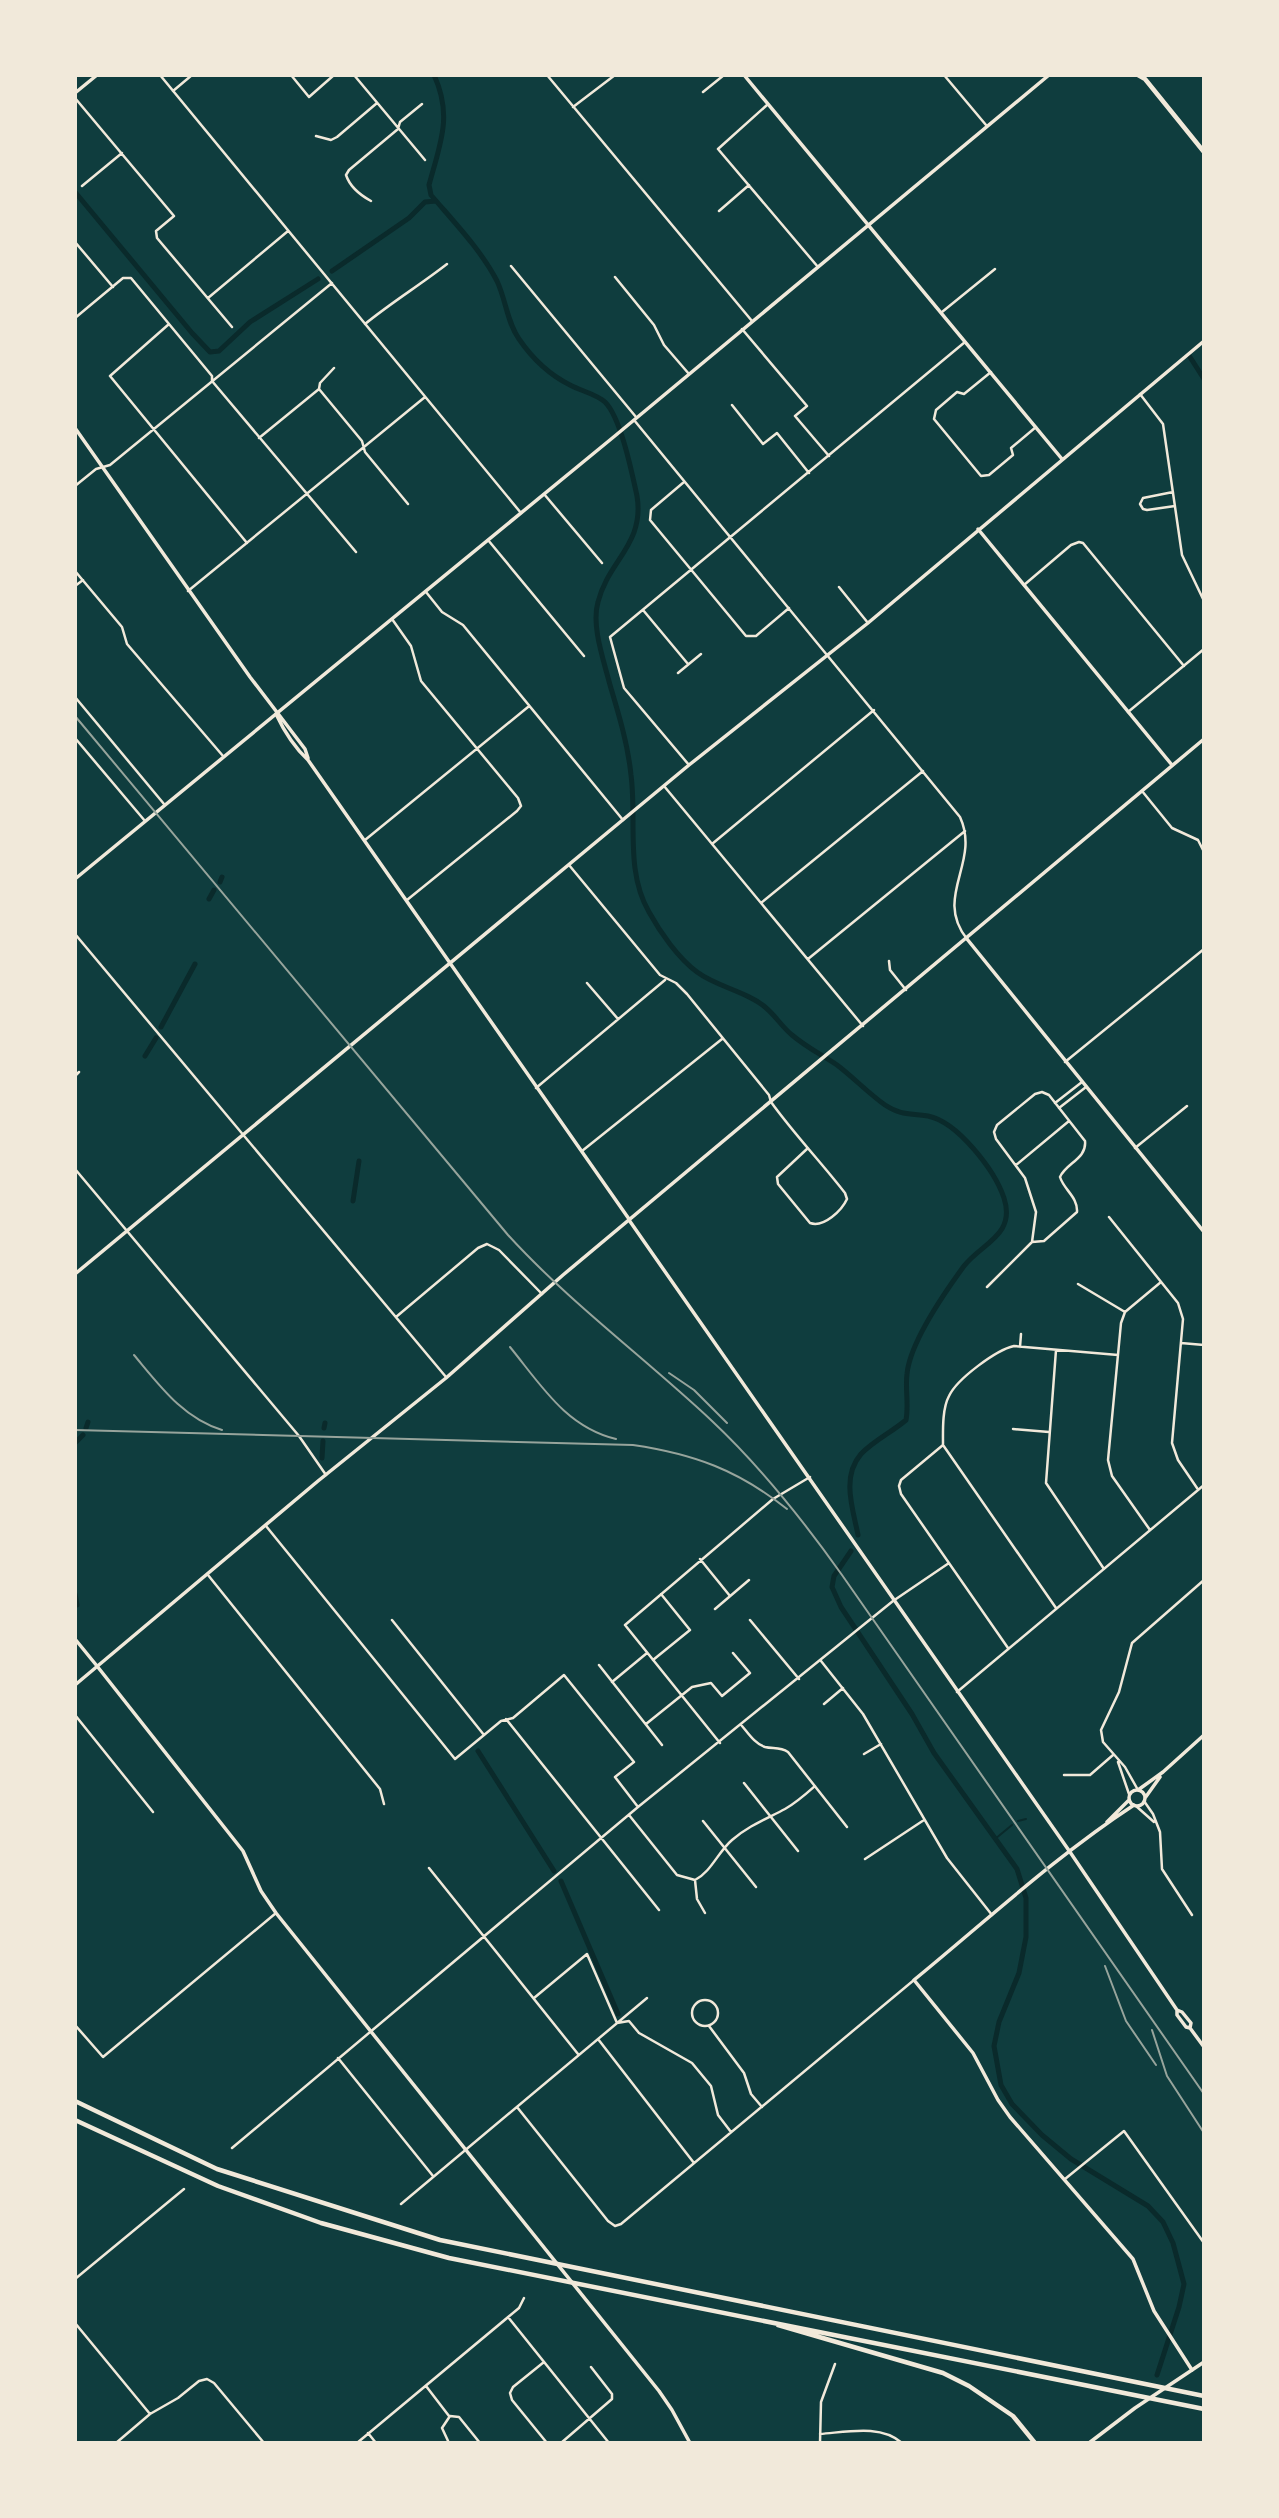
<svg xmlns="http://www.w3.org/2000/svg" width="1279" height="2518" viewBox="0 0 1279 2518" font-family="'Space Grotesk',sans-serif">
  <rect width="100%" height="100%" fill="#0f3d3e"/>
  <g fill="none" stroke-linecap="round" stroke-linejoin="round">
    <path stroke="#0a2a2b" stroke-width="2" d="M1018,1821L1026,1819
      M995,1839L1012,1825"/>
    <path stroke="#0a2a2b" stroke-width="5" d="M434,75C453,116 440,144 429,185L431,195C454,222 481,250 497,281C506,300 507,322 519,339C532,358 550,375 570,385C581,391 596,394 605,402C621,418 632,473 637,496C645,544 608,561 598,602C591,626 604,661 610,685C619,715 628,745 631,775C637,820 625,871 649,912C660,932 678,958 697,972C717,987 746,991 765,1007C775,1015 782,1027 792,1035C806,1047 822,1055 837,1065C853,1077 868,1093 885,1105C902,1116 910,1113 928,1116C958,1122 995,1171 1004,1198C1016,1235 982,1243 964,1266C945,1292 910,1342 907,1374C905,1389 909,1404 906,1420C892,1432 873,1441 861,1454C841,1477 853,1509 858,1535
      M75,192L192,333L210,352L219,351L250,322L318,279
      M332,271L409,218L425,202L436,201
      M1190,357L1204,379
      M220,882L222,877
      M209,899L214,890
      M161,1027L195,964
      M145,1056L156,1038
      M353,1201L359,1161
      M86,1428L88,1422
      M324,1428L325,1423
      M75,1443L83,1435
      M322,1458L323,1441
      M851,1551L834,1576L832,1587L841,1607L912,1714L934,1753L1017,1869L1026,1898V1937L1019,1973L999,2022L994,2046L1001,2085L1012,2104L1042,2135L1071,2159L1148,2206L1163,2222L1173,2243L1184,2284L1179,2307L1157,2375
      M75,1594L77,1605
      M478,1751L554,1871
      M561,1881L618,2014"/>
    <path stroke="#f1e9da" stroke-width="2.5" d="M160,75L521,513
      M291,75L309,97L334,75
      M354,75L425,160
      M547,75L752,321
      M944,75L986,125
      M173,91L192,75
      M703,92L724,75
      M75,98L174,216L156,231L157,238L232,327
      M767,105L718,149L818,267
      M573,107L615,75
      M316,136L331,140L337,137L377,103
      M82,186L122,153
      M371,201C360,195 350,187 346,175L349,170L398,129L400,122L422,104
      M719,211L749,185
      M75,242L113,287
      M511,266L636,417
      M615,277L654,325L664,345L689,374
      M208,298L288,231
      M942,312L995,269
      M75,318L123,278H131L212,376V381L356,552
      M169,324L110,376L247,543
      M365,324C392,302 420,285 447,264
      M742,329L807,406L795,416L829,456
      M991,372L964,394L957,392L936,410L934,419L981,476L989,475L1013,455L1011,448L1036,427
      M319,389L362,441L365,452L408,504
      M1140,394L1163,424L1182,555L1204,601
      M732,405L763,444L777,433L809,473
      M634,420L960,817C981,863 933,896 967,939
      M259,438L319,389L320,383L334,368
      M684,482L651,510L650,520L746,636H756L789,608
      M75,486L96,469L110,465L332,283
      M1173,492L1143,498L1140,504L1143,509L1147,510L1175,506
      M544,494L602,563
      M488,540L584,656
      M75,571L122,627L127,644L223,756
      M1024,585L1071,545L1079,542L1083,543L1184,666
      M75,586L83,580
      M839,587L868,623
      M188,591L425,397
      M426,592L442,612L463,625L623,820
      M643,610L688,664
      M392,619L411,646L421,681L518,798L521,806L517,811L407,900
      M678,673L701,654
      M75,697L164,804
      M1128,712L1204,649
      M75,738L145,821
      M689,765L624,688L610,637L965,342
      M664,786L863,1026
      M1142,791L1172,828L1198,840L1204,852
      M365,840L528,707
      M712,844L874,710
      M569,865L660,975L676,983L687,994L769,1095L771,1102C794,1134 821,1162 845,1193L847,1199C842,1210 824,1228 810,1223L778,1184L777,1177L808,1148
      M761,903L923,771
      M75,934L446,1377
      M808,959L965,831
      M889,961L890,970L906,990
      M587,983L618,1019
      M1065,1062L1204,949
      M75,1076L79,1072
      M536,1088L665,980
      M1055,1103L1082,1082
      M1059,1108L1086,1087
      M1135,1148L1187,1106
      M582,1151L722,1039
      M1016,1165L1069,1121
      M75,1169L299,1436L326,1475
      M1109,1217L1178,1303L1183,1319L1172,1443L1178,1460L1197,1488
      M1078,1284L1125,1312
      M987,1287L1032,1242L1044,1241L1077,1212C1078,1197 1064,1190 1060,1177C1066,1163 1087,1159 1085,1141L1049,1095L1042,1092L1035,1094L997,1125L994,1132L996,1139L1025,1178L1036,1212L1032,1242
      M396,1317L478,1248L487,1244L499,1250L542,1294
      M1181,1343L1204,1345
      M1020,1347L1021,1334
      M1056,1350L1046,1483L1104,1569
      M1013,1429L1049,1432
      M943,1445L1056,1608
      M266,1526L455,1759L501,1721L513,1718L564,1675L634,1762L615,1777L638,1807
      M1150,1530L1112,1476L1108,1460L1121,1323L1125,1312L1161,1282
      M700,1559L730,1596
      M208,1575L380,1789L384,1804
      M715,1609L749,1580
      M392,1620L484,1735
      M750,1620L799,1679
      M1008,1648L901,1494L899,1486L901,1480L943,1445C943,1431 942,1409 949,1396C957,1379 996,1350 1014,1346L1118,1355
      M653,1660L690,1630L661,1594
      M821,1661L863,1714L947,1858L992,1915
      M599,1665L662,1745
      M612,1682L647,1653
      M957,1692L1204,1485
      M824,1704L843,1688
      M75,1715L153,1812
      M506,1719L659,1910
      M646,1724L692,1687L711,1683L722,1696L750,1673L733,1653
      M742,1726C748,1733 755,1744 765,1747C773,1749 780,1747 788,1752L847,1827
      M720,1743L625,1625L773,1499L810,1477
      M864,1754L881,1744
      M1118,1762L1129,1794
      M1064,1775H1090L1113,1755
      M744,1783L798,1851
      M1138,1790L1125,1767L1103,1742L1101,1730L1119,1692L1132,1643L1204,1580
      M1144,1801L1153,1814L1160,1832L1162,1869L1192,1915
      M1136,1806L1154,1822
      M629,1815L677,1875L695,1880C711,1872 718,1852 732,1840C748,1826 766,1819 785,1809C796,1803 806,1794 815,1786
      M703,1821L756,1887
      M865,1859L924,1820
      M429,1868L578,2054
      M695,1880L697,1899L705,1913
      M534,1998L587,1954L617,2023L629,2021L639,2033L692,2063L711,2086L718,2115L731,2132
      M692 2013a13 13 0 1 1 26 0a13 13 0 1 1-26 0Z
      M75,2025L103,2057L276,1913
      M709,2026L744,2073L751,2094L762,2107
      M598,2039L694,2163
      M338,2058L433,2176
      M517,2107L608,2221L615,2226L621,2224L914,1980
      M232,2148L638,1807L893,1601L949,1563
      M1065,2179L1124,2131L1204,2243
      M401,2204L647,1998
      M75,2279L184,2189
      M508,2317L609,2443
      M75,2323L150,2414
      M544,2362L513,2387L510,2393L512,2400L547,2443
      M426,2386L449,2416
      M368,2433L376,2443
      M820,2434C847,2432 881,2424 902,2443
      M116,2443L150,2414L178,2398L199,2381L207,2379L214,2383L264,2443
      M357,2443L519,2308L524,2298
      M449,2443L442,2428L450,2416L459,2417L480,2443
      M561,2443L612,2399V2394L591,2367
      M820,2443L821,2402L835,2364"/>
    <path stroke="#f1e9da" stroke-width="3.5" d="M744,75L1062,459
      M75,93L97,75
      M75,428L250,677L305,749L308,758
      M978,529L1172,765
      M276,714C284,731 294,747 308,760L629,1219
      M967,939L1204,1232
      M75,1274L689,765L868,623L1204,341
      M75,1639L97,1666
      M1138,1790L1163,1772L1204,1735
      M1129 1798a8 8 0 1 1 16 0a8 8 0 1 1-16 0Z
      M1145,1798L1160,1777
      M1134,1805C1056,1856 986,1921 914,1980L973,2053L998,2100L1010,2117L1133,2259L1154,2311L1192,2370
      M1107,1822L1129,1800"/>
    <path stroke="#f1e9da" stroke-width="3.5" d="M75,879L616,435L1049,75
      M629,1220L1070,1852L1177,2010V2015L1186,2027L1190,2028
      M97,1666L243,1851L261,1891L276,1913L659,2391L672,2410L690,2443
      M75,1685L318,1481L446,1378L563,1275L1204,739
      M1177,2010L1182,2012L1191,2023L1190,2028L1204,2047
      M1089,2443L1135,2408L1204,2362"/>
    <path stroke="#f1e9da" stroke-width="4.5" d="M1138,75L1145,79L1204,152"/>
    <path stroke="#f1e9da" stroke-width="4.5" d="M75,2101L217,2169L440,2240L1204,2396
      M75,2120L218,2186L321,2223L449,2258L1204,2409
      M778,2325L943,2373L969,2386L1013,2416L1035,2443"/>
    <path stroke="#97a49c" stroke-width="2" d="M75,716L508,1235C570,1303 645,1358 712,1421C762,1468 803,1520 842,1575L1204,2094
      M510,1347C541,1385 566,1427 616,1439
      M134,1355C160,1386 183,1418 222,1430
      M669,1373L694,1390L727,1423
      M75,1430L633,1445C694,1454 738,1470 787,1509
      M1105,1966L1126,2021L1156,2065
      M1152,2030L1167,2076L1204,2133"/>
  </g>
  <rect width="1279" height="2518" fill="none" stroke="#f1e9da" stroke-width="154"/>
</svg>
